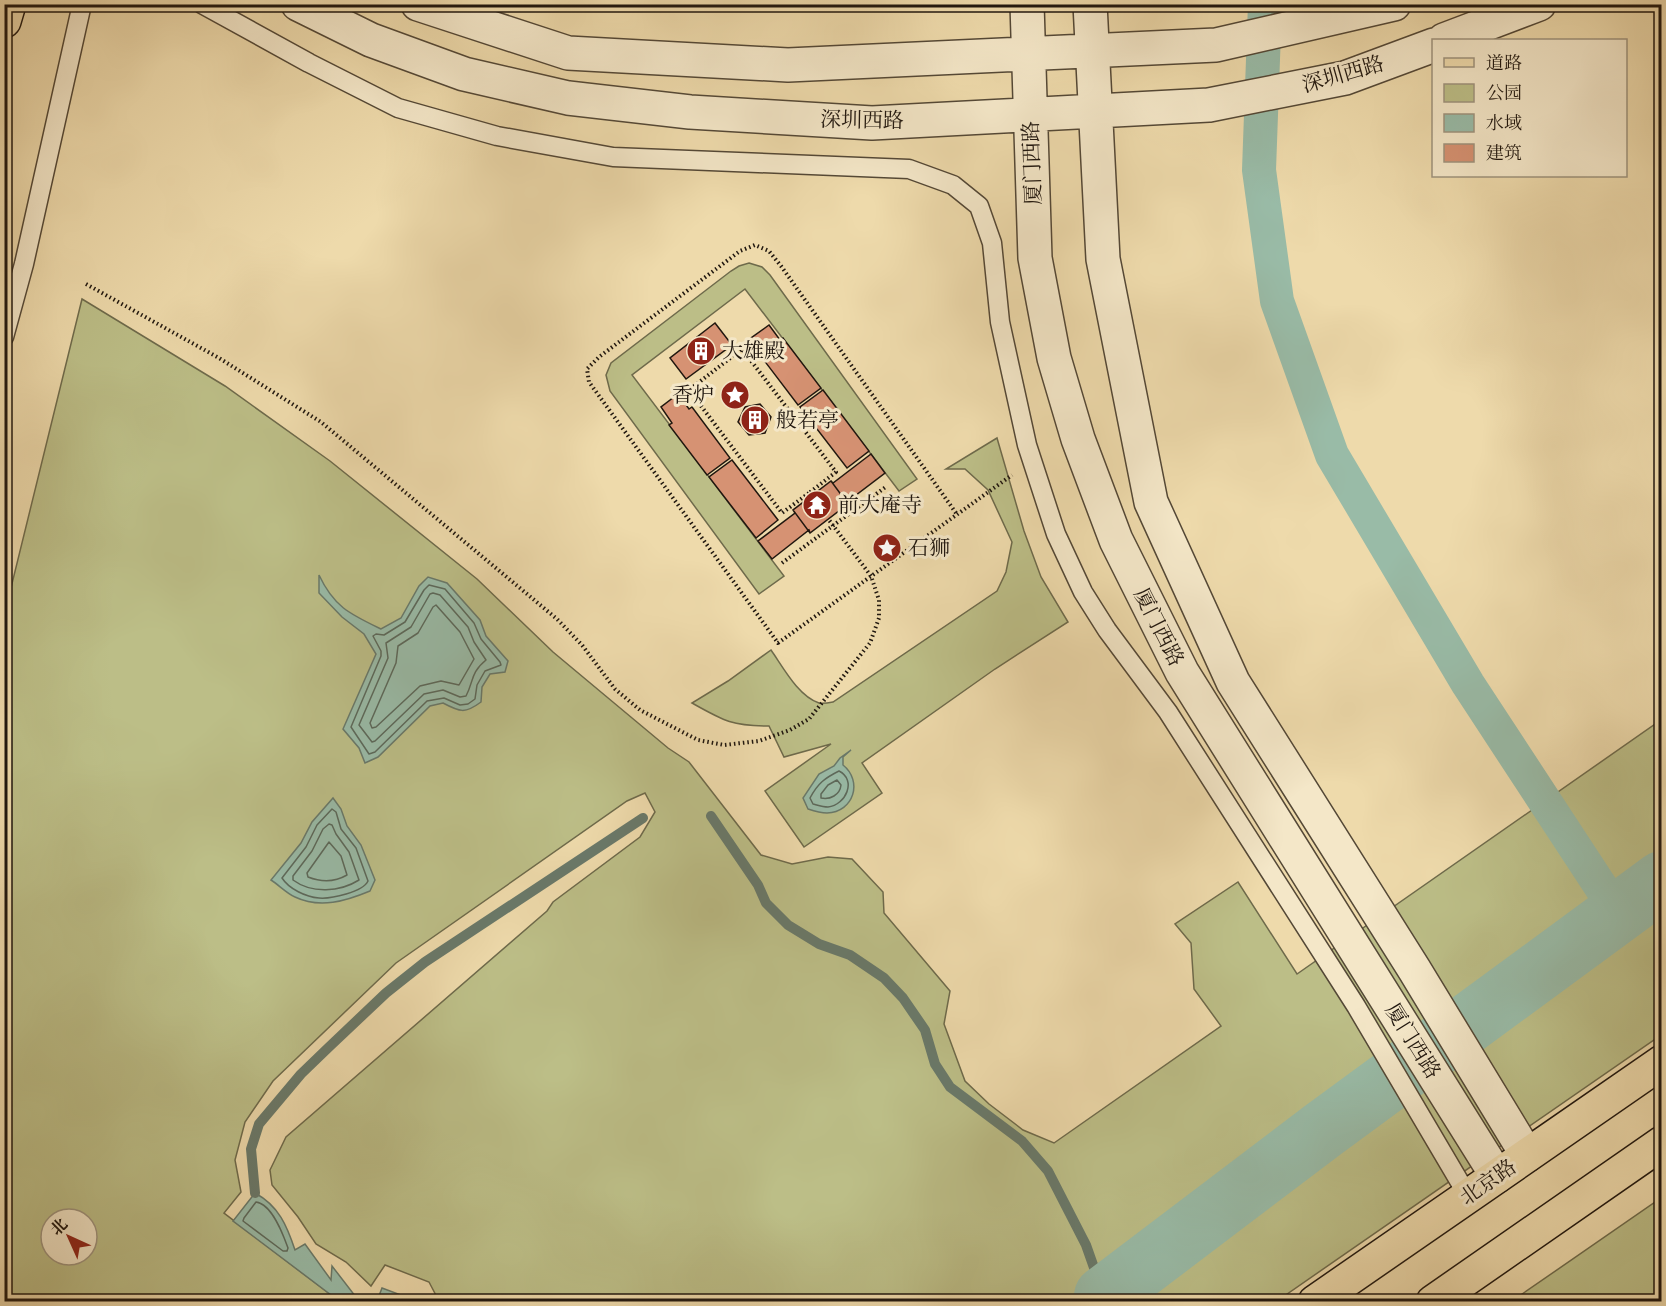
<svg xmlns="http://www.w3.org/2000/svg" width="1666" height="1306" viewBox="0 0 1666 1306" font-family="'Sorts Mill Goudy','Noto Serif SC',serif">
  <rect width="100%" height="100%" fill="#eedaab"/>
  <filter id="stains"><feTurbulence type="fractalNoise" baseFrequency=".00333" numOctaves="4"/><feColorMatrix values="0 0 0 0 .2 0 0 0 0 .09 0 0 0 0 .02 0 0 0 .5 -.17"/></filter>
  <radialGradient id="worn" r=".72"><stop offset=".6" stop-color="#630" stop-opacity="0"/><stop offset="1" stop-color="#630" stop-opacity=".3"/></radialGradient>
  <path fill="#bcbe87" stroke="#6e6a4b" stroke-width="1.5" fill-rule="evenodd" d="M749,263L762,267L770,275L917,479L899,491L745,289L632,375L784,576L759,594L610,391L606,375L611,363L731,271L739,266Z
    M82,299L225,386L330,461L477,579L553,652L668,748L689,762L761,855L792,864L828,857L852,859L883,892L884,913L950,991L944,1024L965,1081L989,1104L1023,1130L1054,1143L1221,1026L1194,989L1191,943L1175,924L1238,882L1297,974L1661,720V1035L1277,1301H439L429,1282L385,1265L371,1286L346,1262L316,1244L298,1217L272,1185L270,1170L286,1137L547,911L553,902L640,837L655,812L645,793L627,801L396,963L273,1081L245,1122L235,1160L241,1192L224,1213L339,1301L5,1302V612ZM51,1219H87V1255H51Z
    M997,438L1024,531L1041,577L1068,622L995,669L862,763L882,793L804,847L765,791L831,744L784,757L769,726C732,726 724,721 692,703L728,681L771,650C783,667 798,696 819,703C823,704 828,703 833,702L997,591L1006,572L1012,542L988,490L965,469H946Z
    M1661,1198V1301H1512Z"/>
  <path fill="#99bba7" stroke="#69796a" stroke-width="1.5" d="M319,575C334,607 350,614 381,629L401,618L419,586L428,577L447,583L480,620L486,636L508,661L505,672L490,674L482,687L481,702C465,714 460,712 443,703L430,706L378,757L365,763L359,748L343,729L376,654L364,634L342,617L319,593Z
    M851,750L843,757V765C863,781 854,812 827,813C821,813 814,811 808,809L803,798L819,774L834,766L840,758Z
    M333,798L341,809L347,826L361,845L375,880L370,891C346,901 320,909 295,897C286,893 279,885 271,880L301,843L312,822Z
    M255,1193C279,1206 287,1226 295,1250L305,1244L331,1280L332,1266L359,1301H339L233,1221Z
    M382,1288L409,1298L411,1301H377Z"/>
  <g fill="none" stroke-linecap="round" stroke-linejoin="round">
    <path stroke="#5c695b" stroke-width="1.5" d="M429,585L445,589L474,623L481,639L500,662L501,665L485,671L477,685L475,699L468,704L460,705L444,698L427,701L375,752L369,754L351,727L381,656V651L373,636L376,634L384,635L405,622L424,590Z
      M433,593L440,595L468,627L474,642L486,660C470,673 474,681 466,696L460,697L443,690L424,694L375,741L372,742L359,725L388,658L386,643L411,627L430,594Z
      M436,605L460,632L474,659L459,685L441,681L420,686L376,727L372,728L370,723L396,663L398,646L418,633L433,607Z
      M839,771C857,780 846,805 828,807C823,807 817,805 813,804L810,798C818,783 825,778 839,771Z
      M837,780L841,785C840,795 830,800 821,798V794L828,785Z
      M332,809L336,812L341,829L356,848L368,881C363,892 331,899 319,898C306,897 289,889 282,878L306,847L317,825Z
      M329,824L332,825L336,834L349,852L359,880C340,892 312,894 293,880V876L312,851L323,829Z
      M329,842L341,856L347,875C335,882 321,882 308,877L307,873Z
      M256,1202C272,1204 283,1234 288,1248L287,1251H283L243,1221L244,1218Z"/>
    <path stroke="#69796a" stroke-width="10" d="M711,816L758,885L766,903L788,925L819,944L850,955L884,978L903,998L925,1030L935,1064L950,1087L1022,1141L1048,1171L1086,1245L1104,1296
      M255,1193L251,1149L259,1124L301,1074L329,1047L386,993L425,962L643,818"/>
    <path stroke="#99bba7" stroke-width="34" d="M1265,4L1259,170L1277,301L1332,455L1468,684L1618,913"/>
    <path stroke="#99bba7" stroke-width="60" d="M1104,1296L1323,1130L1662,881"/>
  </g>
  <path fill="#d69273" stroke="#20170f" stroke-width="1.5" d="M715,323L732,345L686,379L670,358Z
    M769,325L780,340L783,338L821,388L798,405L760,355L762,353L751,338Z
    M823,390L869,451L847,468L800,407Z
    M678,394L689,409L692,407L730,458L707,475L669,425L672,423L661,407Z
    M760,404L771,417L765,433L749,435L738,422L745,407Z
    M871,454L885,473L847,502L848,504L810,533L809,530L772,559L758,541L795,513L793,510L831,481L833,483Z
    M732,460L778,520L756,538L709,477Z
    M831,481L848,504L810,533L793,510Z"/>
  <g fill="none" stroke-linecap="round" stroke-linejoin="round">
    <g stroke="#544836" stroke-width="21">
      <path id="service" d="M202,4L309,63L398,108L497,136L613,157L909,169L953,185L979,206L992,243L1000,322L1027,445L1056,534L1083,592L1107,630L1168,712L1356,1006L1468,1196
        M4,337L24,264L82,4"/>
    </g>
    <g stroke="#544836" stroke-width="36">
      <path id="tertiary" d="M298,4L371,40L464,74L568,98L690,112L872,123L1209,105L1345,78L1434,45
        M418,4L568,53L788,65L1216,45L1394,4
        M1027,4L1035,258L1054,358L1078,439L1116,540L1182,672L1497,1176
        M1090,4L1103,259L1151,502L1233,682L1414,969L1527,1155
        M1444,40L1539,4"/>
    </g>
    <g stroke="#20170f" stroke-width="36">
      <path id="primary" d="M4,21L9,4
        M1315,1302L1662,1062
        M1433,1302L1662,1143"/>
    </g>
    <path stroke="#20170f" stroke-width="4" stroke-dasharray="1.5 3" stroke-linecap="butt" d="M86,284L219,358L321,422L557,619L582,645L615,689L640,710L698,740L724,745L759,741L790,730L809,719L870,643L879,618V600L871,576L829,520
      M809,493L782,513L689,390L742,349L836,472L809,493L811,495
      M956,513L781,266L769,251L755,245L740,251L599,357L587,369L589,382L778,643L1012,475
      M782,563L887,486"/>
    <use href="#service" stroke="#f4e7c8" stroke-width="18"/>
    <use href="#tertiary" stroke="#f4e7c8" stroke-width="33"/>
    <use href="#primary" stroke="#eedaab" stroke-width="33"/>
  </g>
  <defs>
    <g id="building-disc" transform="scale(1.5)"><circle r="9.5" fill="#8f2418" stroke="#f4e7c8"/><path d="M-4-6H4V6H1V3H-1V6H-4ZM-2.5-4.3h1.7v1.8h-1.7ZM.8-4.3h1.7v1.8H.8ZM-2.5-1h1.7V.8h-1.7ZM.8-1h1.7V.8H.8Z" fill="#fff"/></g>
    <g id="sight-disc" transform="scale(1.5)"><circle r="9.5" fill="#8f2418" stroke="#f4e7c8"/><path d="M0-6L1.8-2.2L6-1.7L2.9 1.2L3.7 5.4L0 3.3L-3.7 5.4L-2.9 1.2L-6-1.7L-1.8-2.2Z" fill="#fff"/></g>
    <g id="temple-disc" transform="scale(1.5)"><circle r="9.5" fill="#8f2418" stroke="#f4e7c8"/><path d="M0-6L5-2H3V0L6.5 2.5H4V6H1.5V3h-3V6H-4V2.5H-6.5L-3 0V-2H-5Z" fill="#fff"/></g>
  </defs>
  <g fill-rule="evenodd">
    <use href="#building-disc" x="701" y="351"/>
    <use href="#sight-disc" x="735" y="395"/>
    <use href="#building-disc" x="755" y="420"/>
    <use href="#temple-disc" x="817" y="505"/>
    <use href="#sight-disc" x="887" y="548"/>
  </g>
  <g text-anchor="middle" stroke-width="6" stroke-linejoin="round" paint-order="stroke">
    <g font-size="21" fill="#20170f" stroke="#f4e7c8">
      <text transform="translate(1343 74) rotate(-16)" y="7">深圳西路</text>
      <text transform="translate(862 120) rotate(1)" y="7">深圳西路</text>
      <text transform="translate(1032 163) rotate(-92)" y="7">厦门西路</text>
      <text transform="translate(1159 627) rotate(63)" y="7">厦门西路</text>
      <text transform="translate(1413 1041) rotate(58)" y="7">厦门西路</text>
      <text transform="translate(1488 1182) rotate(-35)" y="7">北京路</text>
    </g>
    <g font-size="21" fill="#20170f" stroke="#f4e7c8" text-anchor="start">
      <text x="722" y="358">大雄殿</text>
      <text x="714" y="402" text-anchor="end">香炉</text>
      <text x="776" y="427">般若亭</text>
      <text x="838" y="512">前大庵寺</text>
      <text x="908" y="555">石狮</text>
    </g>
  </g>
  <rect width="1666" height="1306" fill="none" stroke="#eedaab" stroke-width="24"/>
  <rect x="6" y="6" width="1654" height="1294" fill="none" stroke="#20170f" stroke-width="3"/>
  <rect x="12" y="12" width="1642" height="1282" fill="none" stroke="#20170f" stroke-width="1.5"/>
  <rect x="1432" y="39" width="195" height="138" fill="#f4e7c8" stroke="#9f947e" stroke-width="1.5"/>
  <rect x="1444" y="58" width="30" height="9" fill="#eedaab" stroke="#9f947e" stroke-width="1.5"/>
  <text x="1486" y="69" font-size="18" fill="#20170f">道路</text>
  <rect x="1444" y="84" width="30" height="18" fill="#bcbe87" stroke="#9f947e" stroke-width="1.5"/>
  <text x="1486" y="99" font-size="18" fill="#20170f">公园</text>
  <rect x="1444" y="114" width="30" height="18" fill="#99bba7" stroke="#9f947e" stroke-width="1.5"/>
  <text x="1486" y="129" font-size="18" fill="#20170f">水域</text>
  <rect x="1444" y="144" width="30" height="18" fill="#d69273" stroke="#9f947e" stroke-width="1.5"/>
  <text x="1486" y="159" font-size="18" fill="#20170f">建筑</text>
  <g transform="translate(69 1237) rotate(315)"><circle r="28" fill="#f4e7c8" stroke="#9f947e" stroke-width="1.5"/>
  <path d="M0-4.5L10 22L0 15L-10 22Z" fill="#8f2418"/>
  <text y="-9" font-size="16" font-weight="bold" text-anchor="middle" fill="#20170f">北</text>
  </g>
  <rect width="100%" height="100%" filter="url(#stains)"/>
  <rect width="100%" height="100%" fill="url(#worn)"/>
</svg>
